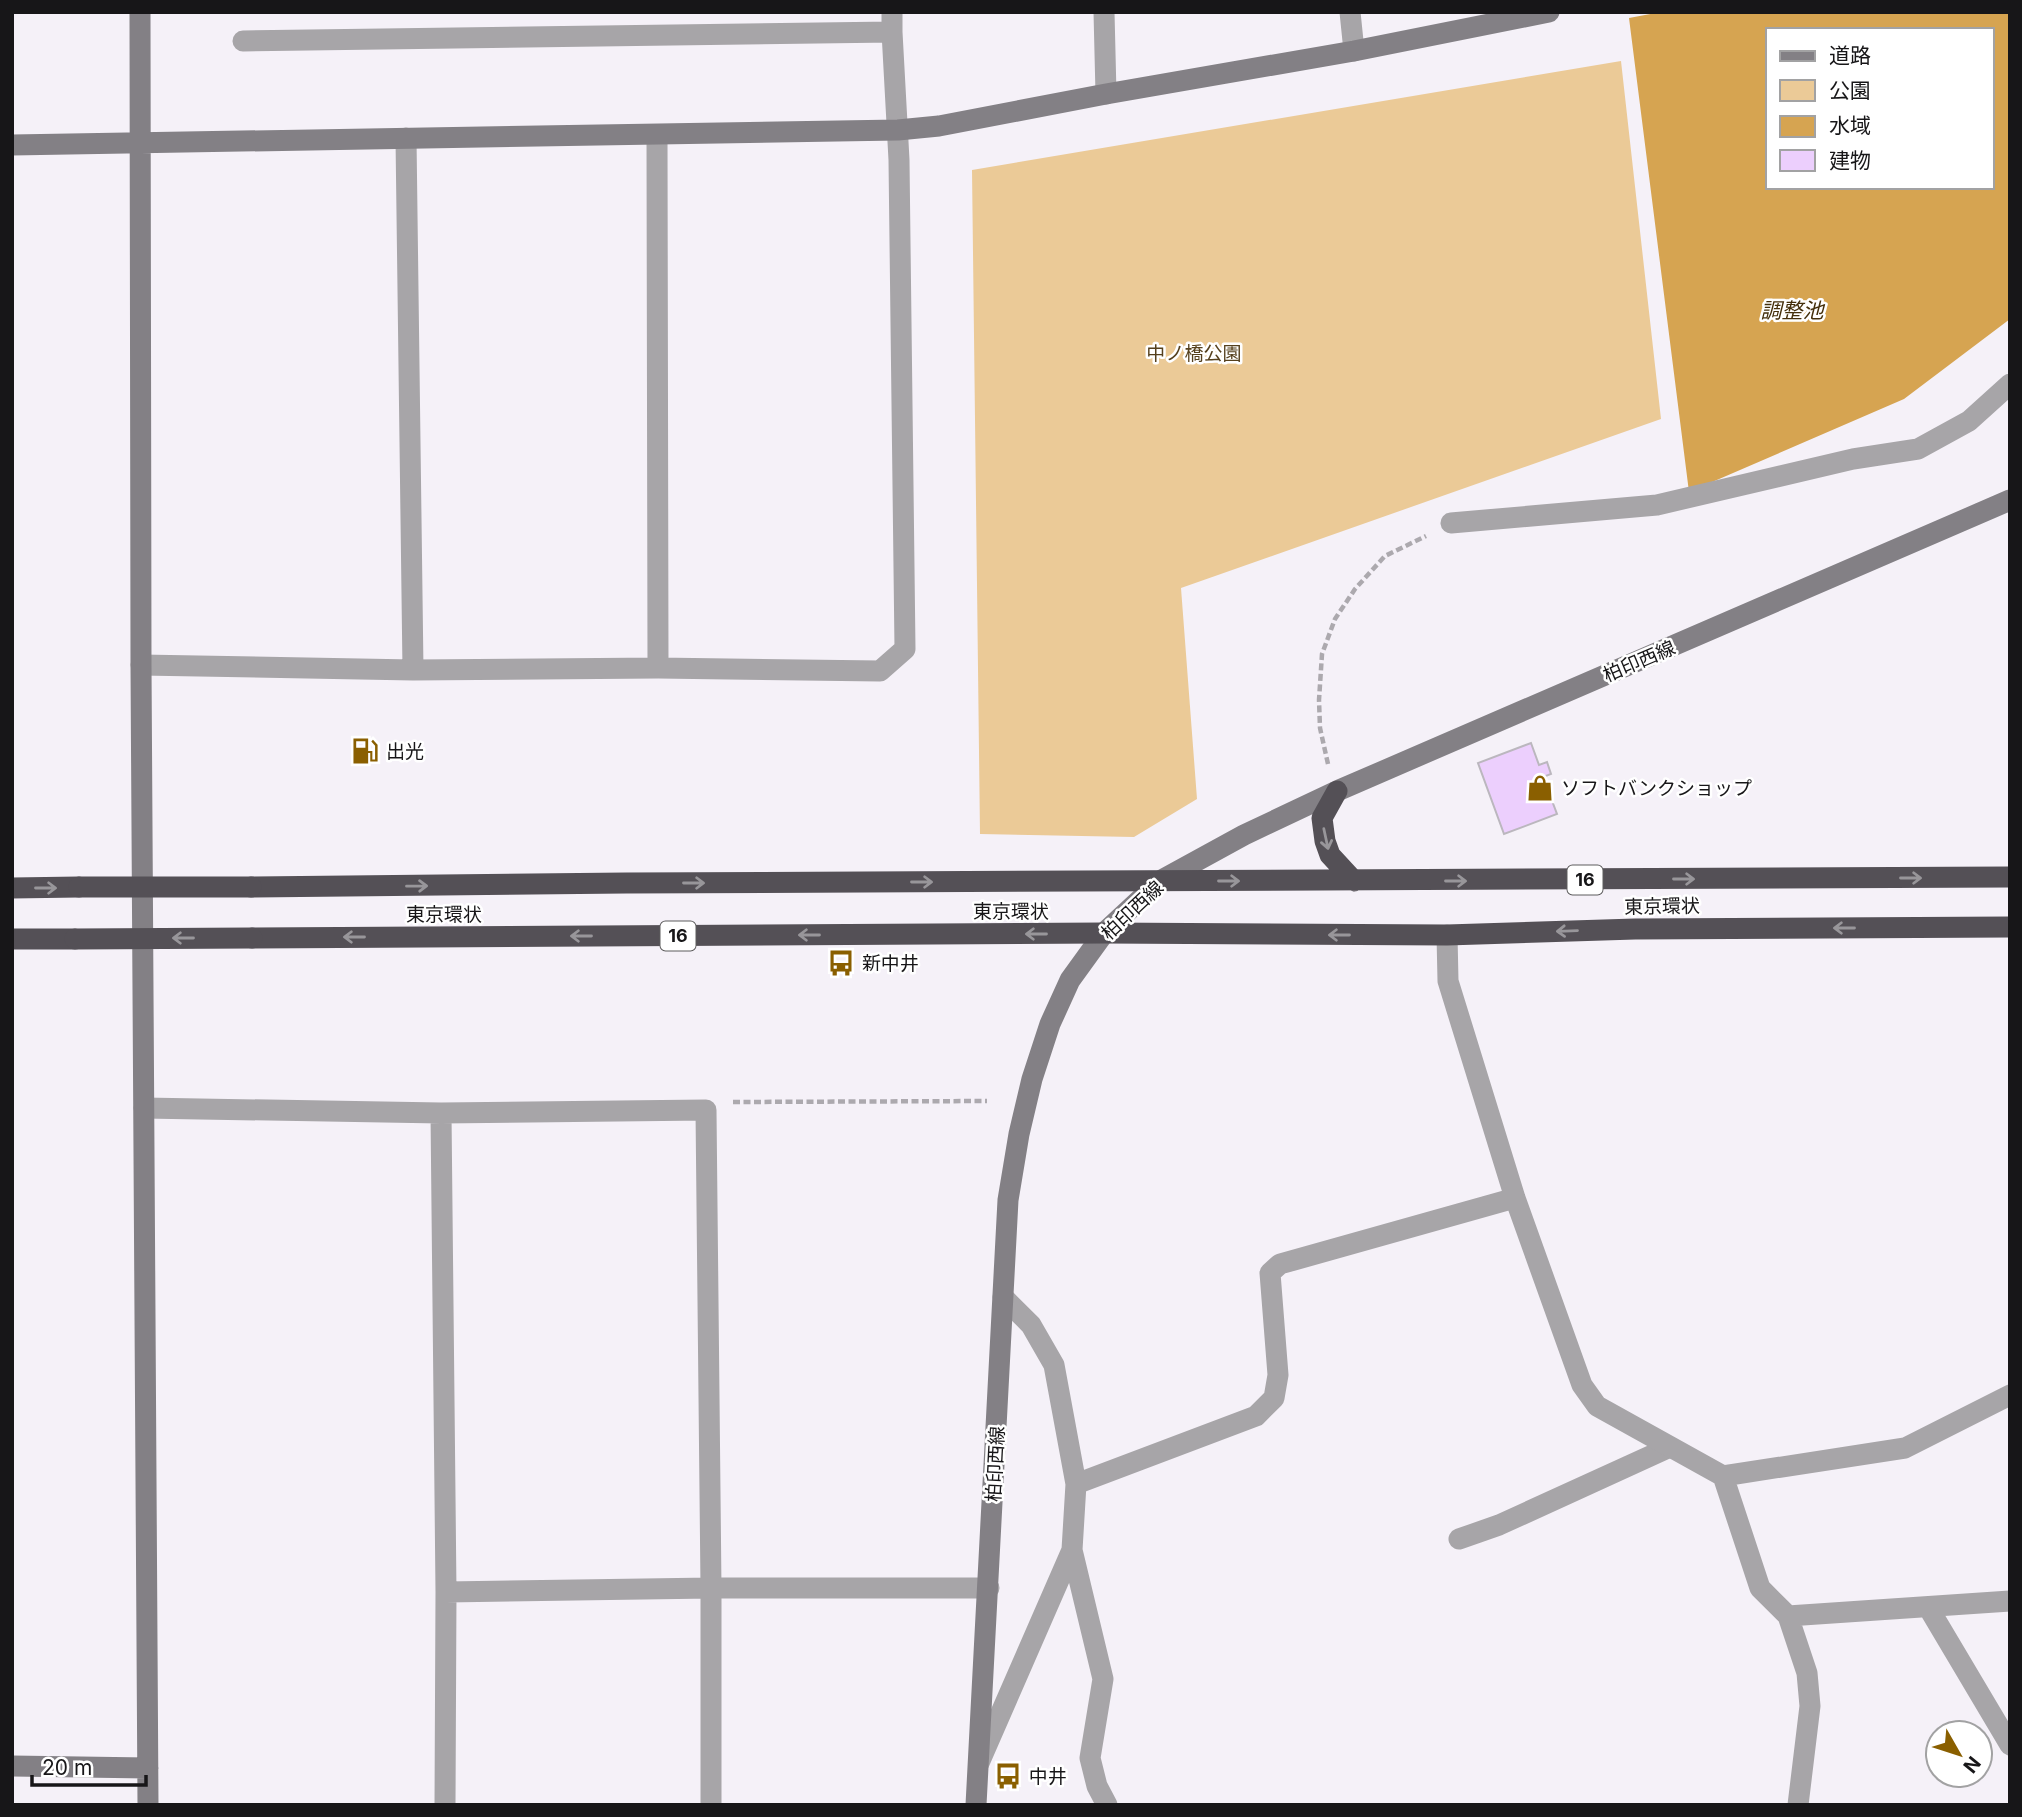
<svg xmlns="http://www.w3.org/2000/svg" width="2022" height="1817" viewBox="0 0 2022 1817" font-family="Inter,'Noto Sans JP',sans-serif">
  <rect width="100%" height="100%" fill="#f5f1f8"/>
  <path fill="#ebca97" d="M1621,61L1661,419L1181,588L1197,799L1134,837L980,834L972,170Z"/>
  <path fill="#d6a451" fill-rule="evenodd" d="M1661,12H2010V319L1904,399L1689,492L1629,18ZM1768,30H1992V187H1768Z"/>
  <path fill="#eccffd" stroke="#bbb7be" stroke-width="2" d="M1531,743L1539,765L1547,762L1551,774L1543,777L1557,814L1504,834L1478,763Z"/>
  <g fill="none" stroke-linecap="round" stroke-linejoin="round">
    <path stroke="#aca9ae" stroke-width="4.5" stroke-dasharray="7 3.5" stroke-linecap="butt" d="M1328,764L1320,728L1319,700L1322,654L1335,619L1355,589L1385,556L1426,536
      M733,1102L987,1101"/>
    <path stroke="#a7a5a8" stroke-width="21" d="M1459,1539L1499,1525L1670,1447"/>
    <path stroke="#a7a5a8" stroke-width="21" d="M1104,12L1106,94
      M1350,12L1354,51
      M243,41L892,32V12
      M657,135L658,668
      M406,138L413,670
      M1451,523L1657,505L1853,459L1918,449L1969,421L2010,384
      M141,665L413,670L658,668L880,671L905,649L899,160L892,32
      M1447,935L1448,981L1515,1198L1582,1385L1597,1406L1723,1476L1760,1588L1788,1616L1807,1673L1810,1706L1798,1805
      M144,1108L441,1113L706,1110L711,1588V1805
      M441,1113L446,1592L711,1588H989
      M1003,1297L1031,1325L1054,1365L1076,1484L1256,1416L1274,1398L1278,1375L1270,1273L1280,1264L1515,1198
      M1723,1476L1905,1448L2010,1395
      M1076,1484L1072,1550L1103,1679L1090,1758L1097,1786L1107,1805
      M1928,1607L2010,1745
      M1788,1616L2010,1601
      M979,1763L1072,1550
      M445,1805L446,1592"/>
    <path stroke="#838085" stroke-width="21" d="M140,12L141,665L148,1805
      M12,145L898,130L939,126L1106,94L1354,51L1549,12
      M12,1766L148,1768
      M976,1805L1008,1200L1019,1134L1032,1079L1050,1024L1070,980L1104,933L1160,881L1244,835L1337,791L2010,500"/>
    <path stroke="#545056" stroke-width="21" d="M1337,791L1322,818L1325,841L1330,855L1354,881
      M251,887L626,883L2010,877
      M12,888L79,887
      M252,938L1104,933L1447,935L1635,929L2010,927
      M12,939H75"/>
    <path stroke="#545056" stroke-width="21" d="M79,887H251
      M75,939L252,938"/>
  </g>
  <defs><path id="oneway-shaft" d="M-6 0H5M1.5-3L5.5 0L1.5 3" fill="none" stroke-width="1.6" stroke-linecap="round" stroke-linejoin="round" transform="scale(1.75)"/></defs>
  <g stroke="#98969a">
    <use href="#oneway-shaft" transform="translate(1326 839) rotate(78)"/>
    <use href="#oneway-shaft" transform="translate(1911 878)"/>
    <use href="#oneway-shaft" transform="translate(1684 879)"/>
    <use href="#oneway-shaft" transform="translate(1229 881)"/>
    <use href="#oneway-shaft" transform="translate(1456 881)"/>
    <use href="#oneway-shaft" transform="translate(922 882)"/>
    <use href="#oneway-shaft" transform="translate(694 883)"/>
    <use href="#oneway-shaft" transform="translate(417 886) rotate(-1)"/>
    <use href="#oneway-shaft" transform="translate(46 888)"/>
    <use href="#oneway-shaft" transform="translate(1844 928) rotate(180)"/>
    <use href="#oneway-shaft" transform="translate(1567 931) rotate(178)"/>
    <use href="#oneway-shaft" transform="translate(1036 934) rotate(180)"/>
    <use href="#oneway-shaft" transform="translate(809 935) rotate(180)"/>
    <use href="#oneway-shaft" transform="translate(1339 935) rotate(-180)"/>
    <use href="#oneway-shaft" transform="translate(581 936) rotate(180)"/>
    <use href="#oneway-shaft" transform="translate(354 937) rotate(180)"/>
    <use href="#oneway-shaft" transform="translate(183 938) rotate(180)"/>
  </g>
  <defs>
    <g id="fuel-bare" transform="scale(2.1)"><path d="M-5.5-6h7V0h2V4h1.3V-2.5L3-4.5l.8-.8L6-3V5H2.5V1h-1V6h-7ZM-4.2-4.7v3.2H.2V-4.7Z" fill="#8a5f00" stroke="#fff" stroke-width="2.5" paint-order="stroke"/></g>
    <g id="shop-bare" transform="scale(2.1)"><path d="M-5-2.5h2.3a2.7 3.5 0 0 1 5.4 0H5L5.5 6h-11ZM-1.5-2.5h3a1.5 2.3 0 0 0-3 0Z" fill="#8a5f00" stroke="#fff" stroke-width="2.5" paint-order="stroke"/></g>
    <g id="bus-bare" transform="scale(2.1)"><path d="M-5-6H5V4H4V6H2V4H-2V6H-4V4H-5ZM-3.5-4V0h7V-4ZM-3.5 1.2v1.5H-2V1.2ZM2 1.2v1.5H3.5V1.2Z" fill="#8a5f00" stroke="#fff" stroke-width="2.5" paint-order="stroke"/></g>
  </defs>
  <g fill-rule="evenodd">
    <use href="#fuel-bare" x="365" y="751"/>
    <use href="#shop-bare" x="1540" y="788"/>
    <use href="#bus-bare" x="841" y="963"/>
    <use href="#bus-bare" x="1008" y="1776"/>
  </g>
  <g text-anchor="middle" stroke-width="5" stroke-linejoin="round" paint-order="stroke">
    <g fill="#fff" stroke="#5d5c5d" stroke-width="2">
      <rect x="1567.5" y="865.5" width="35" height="29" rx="5"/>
      <rect x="660.5" y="921.5" width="35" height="29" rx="5"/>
    </g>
    <g font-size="18" font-weight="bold" fill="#171618">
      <text x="1585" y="886">16</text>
      <text x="678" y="942">16</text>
    </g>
    <g font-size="19" fill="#55401d" stroke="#fff">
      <text x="1194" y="360">中ノ橋公園</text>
    </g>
    <g font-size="19" fill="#171618" stroke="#fff">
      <text transform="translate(1639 661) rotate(-23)" y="7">柏印西線</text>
      <text transform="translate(1662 906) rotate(-1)" y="7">東京環状</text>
      <text transform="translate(1132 910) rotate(-43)" y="7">柏印西線</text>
      <text x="1011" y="918">東京環状</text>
      <text x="444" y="921">東京環状</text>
      <text transform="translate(995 1464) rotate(-87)" y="7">柏印西線</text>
    </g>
    <g font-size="19" fill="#171618" stroke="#fff" text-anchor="start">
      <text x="386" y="758">出光</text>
      <text x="1561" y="795">ソフトバンクショップ</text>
      <text x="862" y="970">新中井</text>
      <text x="1029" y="1783">中井</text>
    </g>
    <g font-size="21" font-style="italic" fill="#442f0b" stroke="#fff">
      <text x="1792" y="318">調整池</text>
    </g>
  </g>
  <rect width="2022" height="1817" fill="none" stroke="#171618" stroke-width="28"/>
  <rect x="1766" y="28" width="228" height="161" fill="#ffffff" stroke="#a2a2a3" stroke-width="2"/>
  <rect x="1780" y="51" width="35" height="10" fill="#838085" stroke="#a2a2a3" stroke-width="2"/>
  <text x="1829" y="63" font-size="21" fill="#171618">道路</text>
  <rect x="1780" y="80" width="35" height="21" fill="#ebca97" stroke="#a2a2a3" stroke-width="2"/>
  <text x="1829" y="98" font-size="21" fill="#171618">公園</text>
  <rect x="1780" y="116" width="35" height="21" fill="#d6a451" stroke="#a2a2a3" stroke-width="2"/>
  <text x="1829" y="133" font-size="21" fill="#171618">水域</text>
  <rect x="1780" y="150" width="35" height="21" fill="#eccffd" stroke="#a2a2a3" stroke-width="2"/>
  <text x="1829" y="168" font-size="21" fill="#171618">建物</text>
  <g transform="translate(1959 1754) rotate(129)"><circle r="33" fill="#ffffff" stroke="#a2a2a3" stroke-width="2"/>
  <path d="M0-5L12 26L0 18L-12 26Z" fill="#8a5f00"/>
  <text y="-10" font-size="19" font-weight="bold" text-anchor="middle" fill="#171618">N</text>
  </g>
  <path d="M32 1775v10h114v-10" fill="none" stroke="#171618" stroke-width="3.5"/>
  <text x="42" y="1775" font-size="21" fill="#171618" stroke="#ffffff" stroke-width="5" paint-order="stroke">20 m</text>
</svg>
